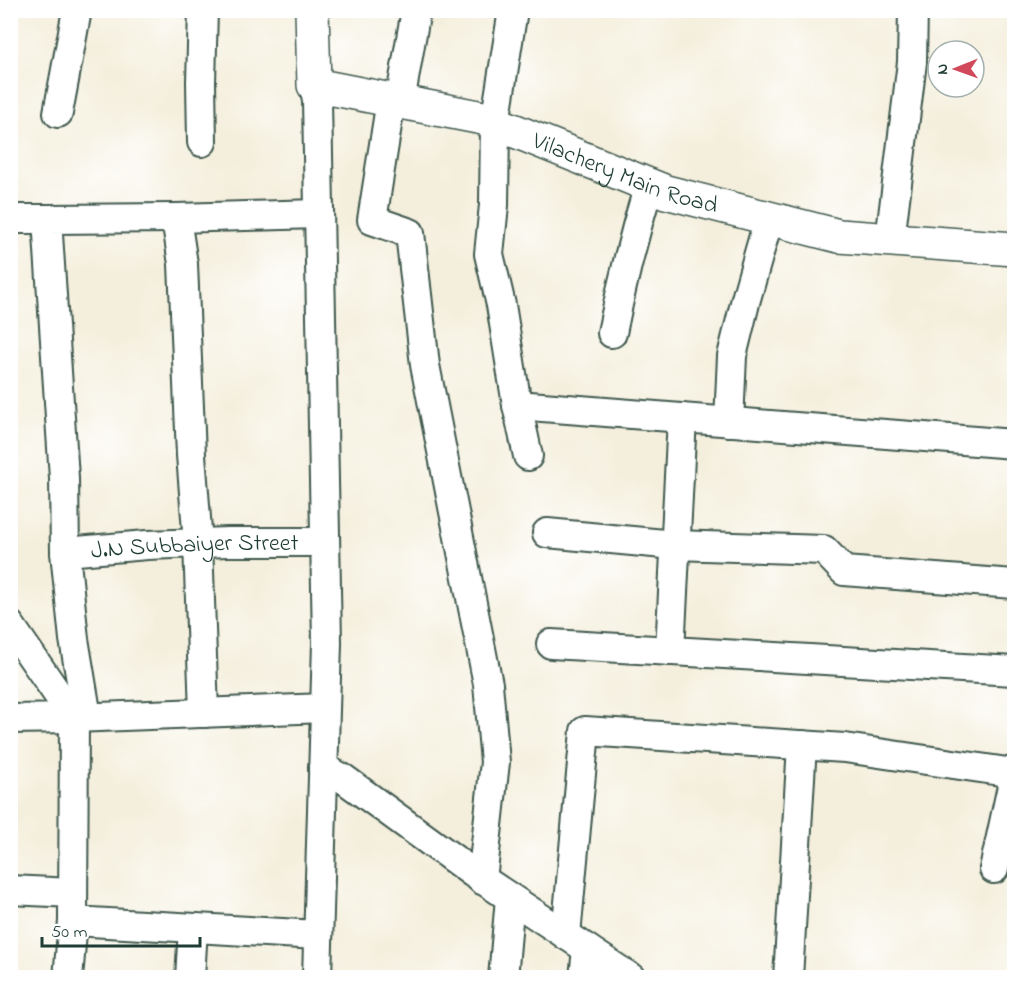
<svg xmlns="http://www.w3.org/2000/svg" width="1025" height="988" viewBox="0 0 1025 988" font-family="'Indie Flower',sans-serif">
  <rect width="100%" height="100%" fill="#fff"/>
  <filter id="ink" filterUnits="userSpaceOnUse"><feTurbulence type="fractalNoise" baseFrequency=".0167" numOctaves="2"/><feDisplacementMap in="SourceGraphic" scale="12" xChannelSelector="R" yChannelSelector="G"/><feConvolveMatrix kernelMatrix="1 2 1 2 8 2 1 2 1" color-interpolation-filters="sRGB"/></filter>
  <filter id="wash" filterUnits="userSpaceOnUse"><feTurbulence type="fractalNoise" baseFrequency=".008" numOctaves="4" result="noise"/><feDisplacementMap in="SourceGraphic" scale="24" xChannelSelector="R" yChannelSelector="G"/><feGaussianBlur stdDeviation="1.35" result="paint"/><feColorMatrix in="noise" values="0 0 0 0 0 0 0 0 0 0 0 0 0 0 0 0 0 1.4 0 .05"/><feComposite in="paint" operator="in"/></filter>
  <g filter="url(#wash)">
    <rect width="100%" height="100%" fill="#f4efdd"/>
  </g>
  <g filter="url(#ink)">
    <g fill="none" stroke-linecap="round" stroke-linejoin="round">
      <g stroke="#3f584d" stroke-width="32">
        <g id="minor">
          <path d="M513,10L495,123L494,205L489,254L501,305L517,405L528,456"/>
          <path d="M314,85L317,100L327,643L317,978"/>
          <path d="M391,100L372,220L410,233L425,365L488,684L495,762L482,880"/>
          <path d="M400,102L416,10"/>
          <path d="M58,113L77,10"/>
          <path d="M202,142L201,82L203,10"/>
          <path d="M176,218L183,264L191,455L198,543L204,713"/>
          <path d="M10,219H47"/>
          <path d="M890,240L912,62L913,10"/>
          <path d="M612,333C622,283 634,234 649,185"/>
          <path d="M517,405L1014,444"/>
          <path d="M729,422L732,356L746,299L769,218"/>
          <path d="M547,533L675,545L824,550L844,571L1014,584"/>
          <path id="s1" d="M65,552L147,545L228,542H325"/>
          <path d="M10,625L74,718L73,921L318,935"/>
          <path d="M551,644L1014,671"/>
          <path d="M670,651L682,418"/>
          <path d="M87,717L74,639L65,552L64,478L47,219L176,218L319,214"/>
          <path d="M10,719L74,718L325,708"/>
          <path d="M323,768L344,779L473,873L631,978"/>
          <path d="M994,869L1014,777"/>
          <path d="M10,890L73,893"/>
          <path d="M566,935L585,731L845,748L1014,773"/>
          <path d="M68,978L73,921"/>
          <path d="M190,978L193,928"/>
          <path d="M503,978L510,898"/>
          <path d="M584,978L587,949"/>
          <path d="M788,978L802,745"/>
        </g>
      </g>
      <g stroke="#3f584d" stroke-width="36">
        <g id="major">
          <path id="s2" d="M312,10L314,85L483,118L666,192L839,236L1014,249"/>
        </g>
      </g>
      <use href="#minor" stroke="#fff" stroke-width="28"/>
      <use href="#major" stroke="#fff" stroke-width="33"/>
    </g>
  </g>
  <g text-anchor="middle" stroke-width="4.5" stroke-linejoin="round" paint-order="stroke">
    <g font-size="24" fill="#1f3d34" stroke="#fff">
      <text dy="8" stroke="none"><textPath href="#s2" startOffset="400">Vilachery Main Road</textPath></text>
      <text dy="8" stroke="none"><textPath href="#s1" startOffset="130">J.N Subbaiyer Street</textPath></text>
    </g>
  </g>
  <rect width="1025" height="988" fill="none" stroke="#fff" stroke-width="36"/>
  <g transform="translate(956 69) rotate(269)"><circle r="28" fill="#ffffff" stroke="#a5b1ae" stroke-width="1.5"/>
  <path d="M0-4.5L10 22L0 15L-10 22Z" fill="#d1495b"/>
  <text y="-9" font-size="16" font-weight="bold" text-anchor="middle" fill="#1f3d34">N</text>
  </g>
  <path d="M42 937v9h158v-9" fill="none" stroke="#1f3d34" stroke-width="3"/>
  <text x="51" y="937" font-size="18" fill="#1f3d34" stroke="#ffffff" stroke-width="4.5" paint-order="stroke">50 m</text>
</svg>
